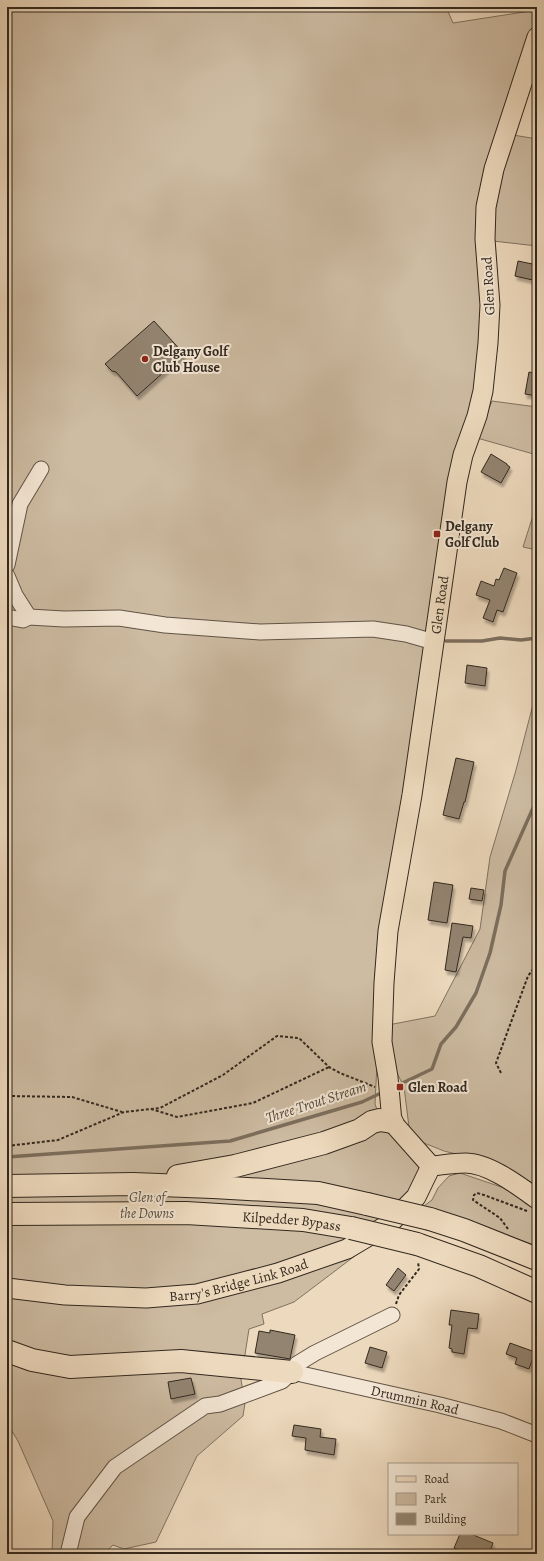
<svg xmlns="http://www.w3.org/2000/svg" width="544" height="1561" viewBox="0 0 544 1561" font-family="Alegreya,serif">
  <defs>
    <filter id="shadow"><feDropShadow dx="2" dy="4" stdDeviation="1" flood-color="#0004"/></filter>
  </defs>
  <rect width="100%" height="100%" fill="#edd9bd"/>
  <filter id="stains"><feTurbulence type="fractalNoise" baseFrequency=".005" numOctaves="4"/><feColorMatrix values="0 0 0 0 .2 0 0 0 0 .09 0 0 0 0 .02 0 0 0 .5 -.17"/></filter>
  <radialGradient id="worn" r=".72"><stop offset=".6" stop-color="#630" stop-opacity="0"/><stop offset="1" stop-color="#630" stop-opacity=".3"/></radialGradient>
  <path fill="#cdbba2" stroke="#807260" d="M7,7H446L453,23L537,10V25L520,70L497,143L476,389L377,1063L375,1104L384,1129L404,1144L422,1165L413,1195L372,1243L294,1302L262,1314L264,1324L249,1329L241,1380L245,1403L243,1416L197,1456L156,1542L124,1549L113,1545L103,1554H52L53,1521L18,1441L7,1423Z
    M513,135L537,139V246L493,241V231L500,169Z
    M492,401L537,407V455L477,438Z
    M537,503V550L523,547Z
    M537,689V1189L531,1182L510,1173L456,1154L444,1151L424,1143L409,1127L404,1087L394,1067L388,1025L435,1016L480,929L490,857L516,770Z
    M460,1173L519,1193L537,1206V1246L424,1206L432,1200L438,1188L449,1176Z"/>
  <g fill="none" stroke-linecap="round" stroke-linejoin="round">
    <path stroke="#7c6e5d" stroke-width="3.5" d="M446,641H482L500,638L521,640L537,638
      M394,1087L432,1069L441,1044L456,1027L476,993L490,953L501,905L505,871L537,799
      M7,1157L230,1141L362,1102L383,1092"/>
  </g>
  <path fill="#938471" stroke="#32281e" filter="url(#shadow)" d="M518,261L537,265V281L515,276Z
    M154,321L184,354L137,396L116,372L112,371L105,364Z
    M529,372L537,374V396L525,394Z
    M491,454L507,464V465L510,467L501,483L481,472Z
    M504,568L517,573L503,612L497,610L493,622L483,618L490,600L476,595L481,581L494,586L496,579L499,580Z
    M467,665L487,668L485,686L465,683Z
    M456,758L474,762L465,802H464L459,819L443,815Z
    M434,882L453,885L447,923L428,920Z
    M471,888L484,890L482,901L469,899Z
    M452,923L473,926L471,938L463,937L456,972L445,970Z
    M398,1268L406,1275L394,1291L386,1285Z
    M451,1310L479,1314L477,1329L468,1328L464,1354L452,1352V1349L449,1348L452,1325H449Z
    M270,1330L295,1335L290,1359L255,1353L259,1331L270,1333Z
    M510,1343L535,1352L529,1369L515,1364L517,1358L506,1354Z
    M370,1347L387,1352L382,1368L365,1363Z
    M191,1378L195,1394L171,1399L168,1382Z
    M294,1425L321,1429L320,1437L336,1439L334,1455L305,1450L306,1438L292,1436Z
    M460,1534H471L493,1543L489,1554H470L454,1548Z"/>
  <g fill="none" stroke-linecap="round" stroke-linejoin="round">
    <g stroke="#615446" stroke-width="17">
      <g id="minor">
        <path d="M7,565L20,504L41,469"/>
        <path d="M7,576L15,595L29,617L64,619L119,618L165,625L260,632L373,629L406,634L434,642"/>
        <path d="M7,617L23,620L29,617"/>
        <path id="s1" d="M292,1372L440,1405L501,1421L537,1435"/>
        <path d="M68,1554L77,1517L115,1467L205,1406L220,1404L282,1381L292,1372L297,1364L315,1353L392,1315"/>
      </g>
    </g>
    <g stroke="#32281e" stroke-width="21">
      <g id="major">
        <path id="s2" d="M431,1166L392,1122L388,1077L382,1042L384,983L388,931L412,795L457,482L463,455L477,416L483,391L488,343L490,305L485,239L486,207L494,169L537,37"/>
        <path d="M431,1166C442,1165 454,1163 465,1163C489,1163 519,1186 537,1199"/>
        <path id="s3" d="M7,1288L65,1295L146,1298L197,1294L278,1273L347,1249L389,1224L416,1197L431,1166"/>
      </g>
    </g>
    <g stroke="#32281e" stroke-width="24">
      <g id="highway">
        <path d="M178,1176L235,1166L324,1143L360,1130L372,1122L380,1120L392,1122"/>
        <path d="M7,1186L133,1184L213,1187L318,1193L367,1204"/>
        <path id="s4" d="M7,1214L186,1213L303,1220L351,1228"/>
        <path d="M430,1219L464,1230L537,1259"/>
        <path d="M417,1244L479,1266L537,1292"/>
        <path d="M7,1351L32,1360L70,1367L181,1361L292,1372"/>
      </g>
    </g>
    <path stroke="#32281e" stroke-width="2" stroke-dasharray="3 2" stroke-linecap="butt" d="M501,1073L496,1063L528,976L537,964
      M7,1096L72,1097L122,1112
      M151,1109L177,1117L253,1103L329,1067
      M7,1146L58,1140L124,1112L160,1108L223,1075L277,1036L299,1038L329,1067L340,1073L375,1087
      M508,1229L500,1218L473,1200L474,1195L477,1193L484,1195L527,1211
      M396,1304L399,1295L419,1269L418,1262"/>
    <use href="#minor" stroke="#f3e6d4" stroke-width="15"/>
    <use href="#major" stroke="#edd9bd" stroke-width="19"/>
    <use href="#highway" stroke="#edd9bd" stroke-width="22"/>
    <g stroke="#32281e" stroke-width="24" stroke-linecap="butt">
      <path id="highway-bridge" d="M367,1204L430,1219
        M351,1228L417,1244"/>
    </g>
    <use href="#highway-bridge" stroke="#edd9bd" stroke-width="22"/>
  </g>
  <g fill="#8f2418" stroke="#f3e6d4" stroke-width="1.5">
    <circle cx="145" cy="359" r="4"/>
    <rect x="433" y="530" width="8" height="8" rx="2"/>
    <rect x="396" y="1083" width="8" height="8" rx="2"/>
  </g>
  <g text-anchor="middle" stroke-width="4" stroke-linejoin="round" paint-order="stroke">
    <g font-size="14" fill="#32281e" stroke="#f3e6d4">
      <text transform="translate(488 286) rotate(-93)" y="5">Glen Road</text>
      <text dy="5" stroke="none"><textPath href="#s2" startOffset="581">Glen Road</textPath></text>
      <text dy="5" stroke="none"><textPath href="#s4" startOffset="285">Kilpedder Bypass</textPath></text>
      <text dy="5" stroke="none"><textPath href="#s3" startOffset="234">Barry's Bridge Link Road</textPath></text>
      <text dy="5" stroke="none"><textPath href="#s1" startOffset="126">Drummin Road</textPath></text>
    </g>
    <g font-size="14" font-weight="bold" fill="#32281e" stroke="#f3e6d4" text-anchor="start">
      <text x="153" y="356">Delgany Golf<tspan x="153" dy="16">Club House</tspan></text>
      <text x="445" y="531">Delgany<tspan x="445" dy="16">Golf Club</tspan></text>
      <text x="408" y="1092">Glen Road</text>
    </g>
    <g font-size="14" font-style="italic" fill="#594d3f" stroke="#f3e6d4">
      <text x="147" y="1202">Glen of<tspan x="147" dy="16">the Downs</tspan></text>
    </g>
    <g font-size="15" font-style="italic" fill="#574b3e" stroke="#f3e6d4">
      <text transform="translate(316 1102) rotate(-18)" y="5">Three Trout Stream</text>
    </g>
  </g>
  <rect width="544" height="1561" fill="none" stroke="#edd9bd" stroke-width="24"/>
  <rect x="8" y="8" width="528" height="1545" fill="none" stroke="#32281e" stroke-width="2"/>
  <rect x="12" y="12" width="520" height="1537" fill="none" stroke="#32281e"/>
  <rect x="388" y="1463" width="130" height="72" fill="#f3e6d4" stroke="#a69a8b"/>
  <rect x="396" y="1476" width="20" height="6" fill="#edd9bd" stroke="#a69a8b"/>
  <text x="424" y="1483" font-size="12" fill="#32281e">Road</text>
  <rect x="396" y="1493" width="20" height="12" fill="#cdbba2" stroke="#a69a8b"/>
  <text x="424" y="1503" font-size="12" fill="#32281e">Park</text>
  <rect x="396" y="1513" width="20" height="12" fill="#938471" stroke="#a69a8b"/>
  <text x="424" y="1523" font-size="12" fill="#32281e">Building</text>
  <rect width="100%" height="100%" filter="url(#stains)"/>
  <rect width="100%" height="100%" fill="url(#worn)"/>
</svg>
